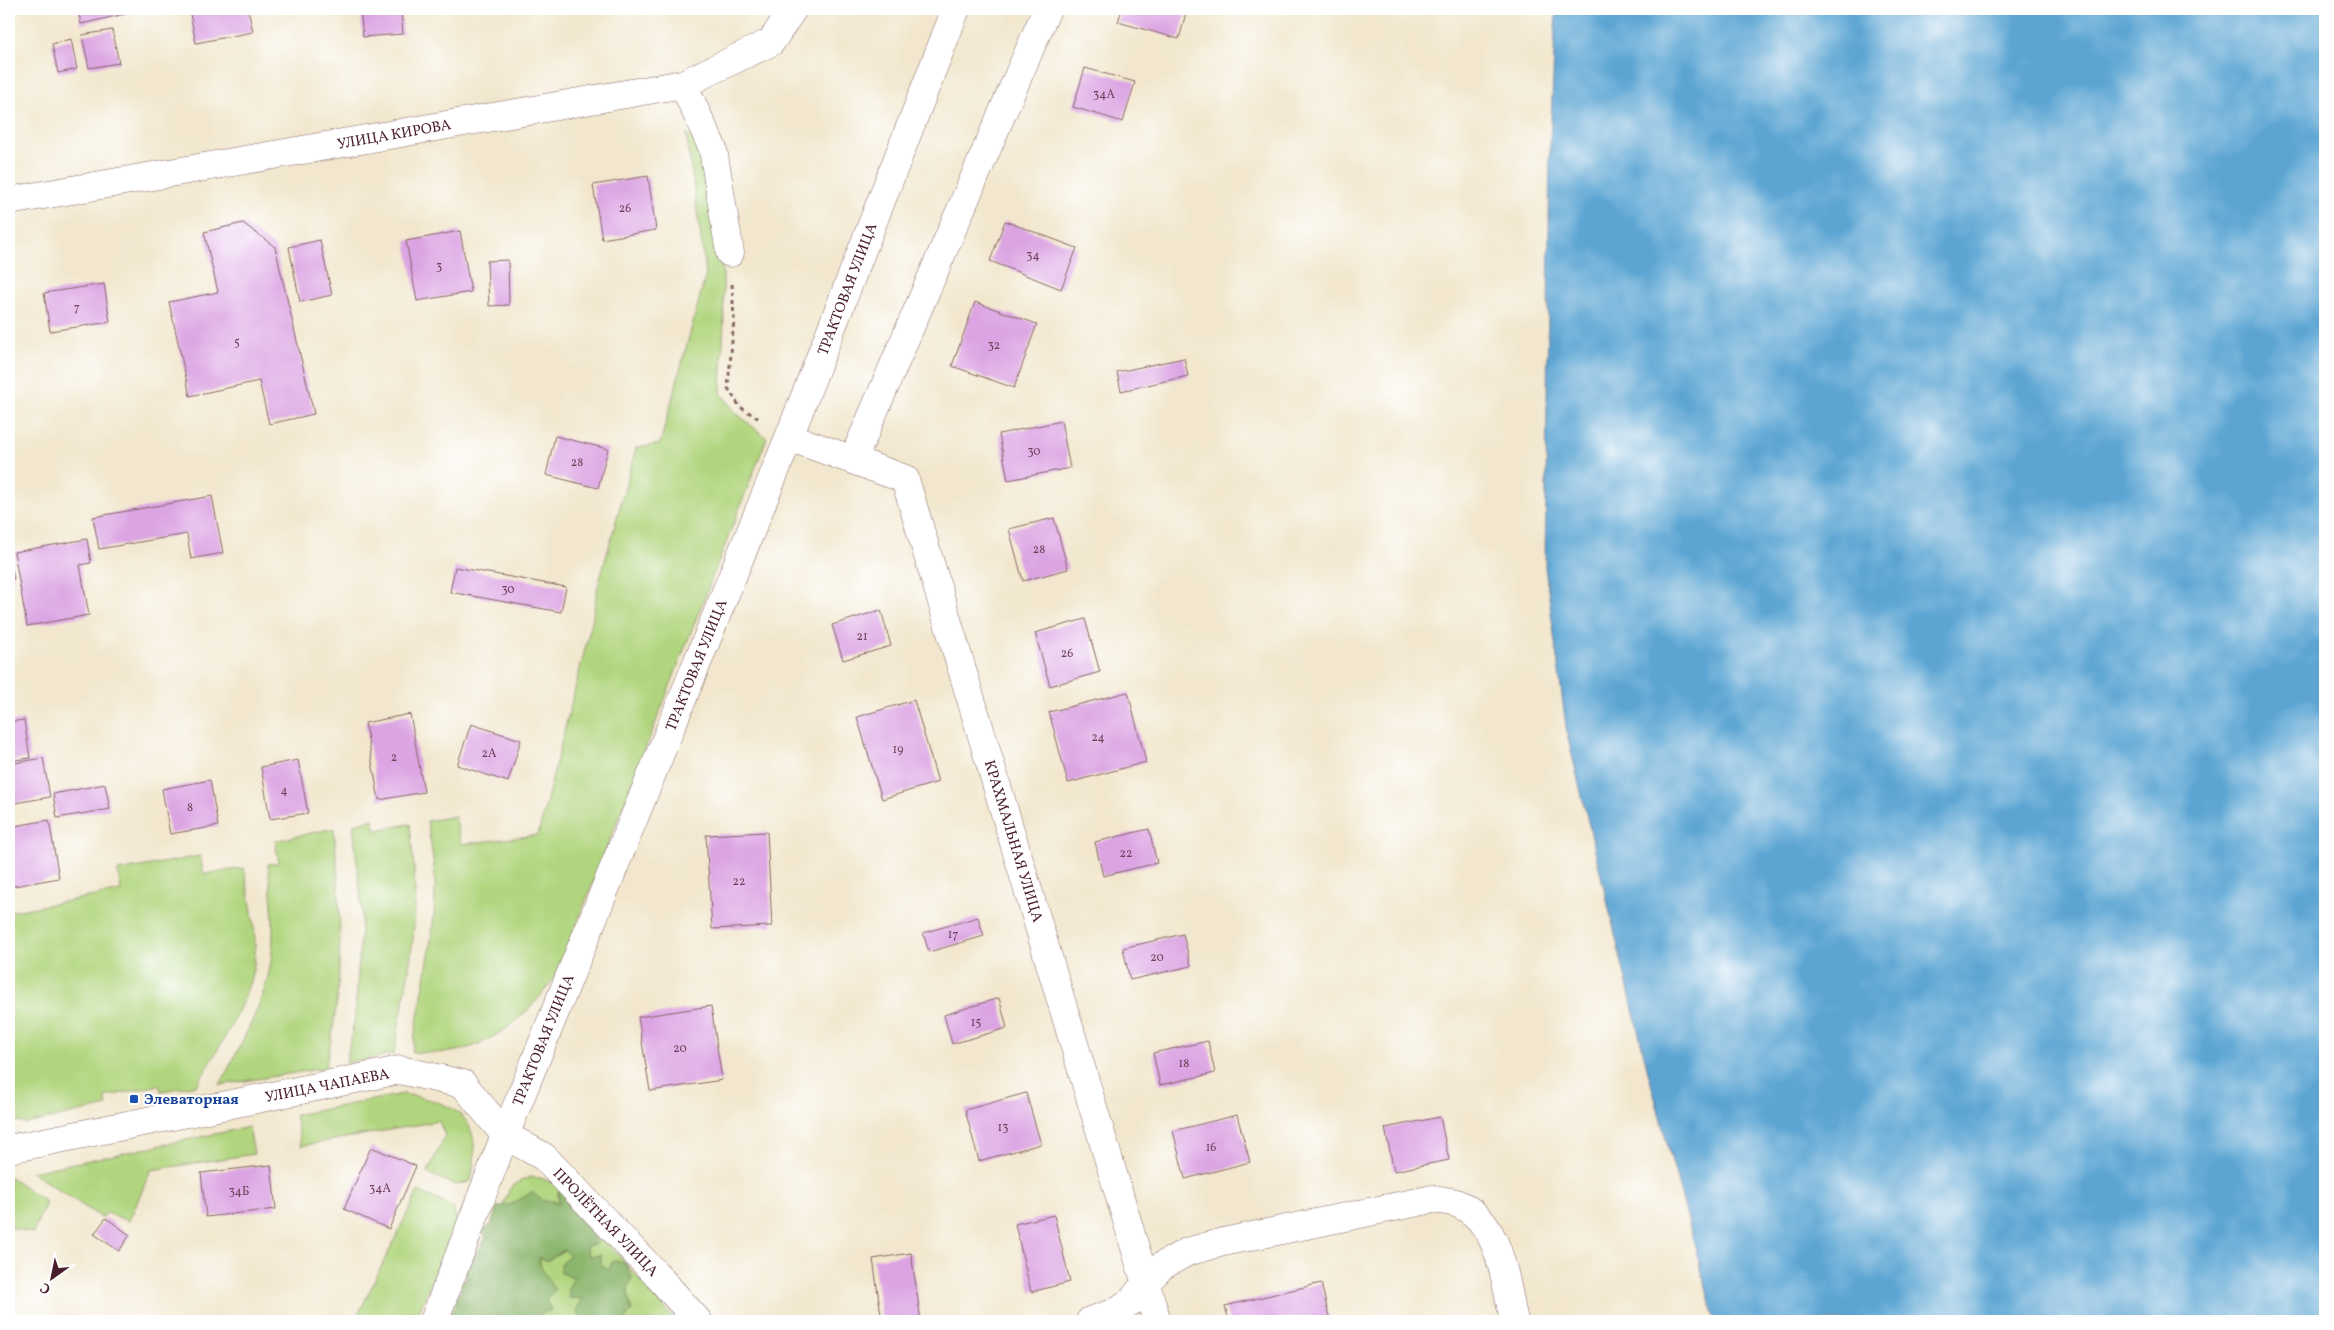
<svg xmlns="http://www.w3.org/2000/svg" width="2334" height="1330" viewBox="0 0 2334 1330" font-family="Vollkorn,serif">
  <rect width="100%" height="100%" fill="#fff"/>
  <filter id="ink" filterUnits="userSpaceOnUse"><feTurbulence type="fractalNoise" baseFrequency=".02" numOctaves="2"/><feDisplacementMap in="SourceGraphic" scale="10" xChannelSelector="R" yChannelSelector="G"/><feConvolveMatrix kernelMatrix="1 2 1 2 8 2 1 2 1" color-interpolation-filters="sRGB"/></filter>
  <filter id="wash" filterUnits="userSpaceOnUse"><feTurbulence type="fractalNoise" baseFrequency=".0096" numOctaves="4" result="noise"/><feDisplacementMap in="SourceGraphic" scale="20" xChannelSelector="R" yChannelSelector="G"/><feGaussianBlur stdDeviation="1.12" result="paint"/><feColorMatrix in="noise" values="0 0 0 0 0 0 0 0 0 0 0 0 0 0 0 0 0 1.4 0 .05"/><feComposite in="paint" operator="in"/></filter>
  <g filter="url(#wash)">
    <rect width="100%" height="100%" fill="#f2e7ce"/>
    <path fill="#b1d57e" stroke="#7e7a54" d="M686,133L702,150L723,274L724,318L721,393L736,413L767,438L558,972C537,1005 504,1038 465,1049C448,1054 430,1053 412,1052C420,1001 433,948 435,897C436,871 431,846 427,821L455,816L461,844L538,835L592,621L597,590L636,448L660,444L706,274Z
      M373,819L376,830L410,824C412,847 415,870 415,893C416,947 403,1001 394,1054L346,1063L355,1016L362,912L353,824Z
      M334,828C341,908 345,989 325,1068L220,1085C240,1044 268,999 272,953C275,923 271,894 268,864L279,863L275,841Z
      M200,856L204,874L244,868C249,895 256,925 255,952C255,993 217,1050 197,1085L161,1091L159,1085L105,1097L107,1106L26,1124L9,1119V912L121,891L118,871Z
      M403,1094C460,1104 484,1118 471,1181L456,1185L427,1173L445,1136L439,1121L301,1146L295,1115Z
      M249,1127L254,1154L151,1170L129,1221L106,1213L102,1218L31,1172Z
      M9,1176L46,1202L33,1233L9,1227Z
      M532,1177L541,1178L557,1185L676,1321H455L510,1188L524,1179Z
      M418,1191L453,1207L457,1221L415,1321H355Z"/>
    <path fill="#8cb66d" stroke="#6b6a4c" d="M532,1192L543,1201H553L559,1204L558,1192H568L569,1204L573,1212L586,1209L594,1219L592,1235L597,1244L586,1246L588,1256L601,1255V1265L609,1270L613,1260L626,1264L632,1278C625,1289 629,1299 632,1311L625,1319L626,1321H583L576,1310L583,1299L569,1298V1287L574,1277L561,1273L560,1264L570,1256L564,1250L547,1261L539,1258L541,1267L555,1290L546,1299L551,1310L537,1315L538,1321H506L500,1314L491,1321H450L449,1314L456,1305L455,1296L461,1292L460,1283L467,1278L464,1268L469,1265L486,1238L482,1230L491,1225L497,1207L512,1204Z"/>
    <path fill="#5ca5d3" stroke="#53627f" d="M1556,9H2325V1321H1715L1649,1076L1567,734L1545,567L1550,142Z"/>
    <g id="blocks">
      <path fill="#dca4e3" d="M78,9H137L138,11L81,24Z
        M189,9H248L253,32L196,43Z
        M360,9H401L403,34L363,37Z
        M1122,9H1187L1179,39L1118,22Z
        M112,30L119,63L89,68L82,35Z
        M71,39L77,69L58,73L52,44Z
        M1085,68L1135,82L1123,122L1073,107Z
        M648,176L656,230L602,239L593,185Z
        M1005,221L1077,248L1061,289L990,261Z
        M243,223L275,247L314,414L269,424L259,381L190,396L169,302L218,292L204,232Z
        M460,231L471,292L417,301L406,241Z
        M320,240L332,295L300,302L289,247Z
        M508,260L509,305L489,306L487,261Z
        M104,284L110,322L50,331L44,293Z
        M975,302L1037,324L1014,388L952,366Z
        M1184,358L1188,376L1121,391L1117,372Z
        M1061,421L1070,468L1008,480L999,434Z
        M555,436L608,449L598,488L546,475Z
        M212,496L223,553L191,559L187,534L99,549L93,517Z
        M1054,518L1068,569L1023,581L1009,529Z
        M87,539L91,563L80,565L89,615L27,626L14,552Z
        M9,557L14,579L9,580Z
        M455,567L566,587L561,612L450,592Z
        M881,610L891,646L843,660L832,625Z
        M1085,619L1100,672L1050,686L1035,633Z
        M1128,692L1146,762L1068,783L1049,712Z
        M914,700L938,782L882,799L857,717Z
        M410,714L424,792L379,800L365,723Z
        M24,720L30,758L9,761V722Z
        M471,724L521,740L508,782L457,765Z
        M43,758L50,797L9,804V764Z
        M298,760L308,813L270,819L261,767Z
        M210,780L218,826L170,834L162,789Z
        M105,784L110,809L57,818L53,794Z
        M49,820L59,878L9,887V827Z
        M1149,829L1157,863L1103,876L1095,842Z
        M767,832L772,926L712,929L706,835Z
        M978,917L984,936L929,952L923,933Z
        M1183,934L1191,966L1130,980L1123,948Z
        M999,998L1007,1028L952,1044L944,1015Z
        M711,1006L722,1080L650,1091L638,1017Z
        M1208,1041L1215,1073L1160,1085L1153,1053Z
        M1026,1093L1041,1144L979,1161L965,1110Z
        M1237,1115L1250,1162L1185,1179L1173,1131Z
        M1440,1117L1449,1160L1394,1171L1385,1128Z
        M371,1147L416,1166L389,1229L344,1209Z
        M271,1165L276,1209L206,1217L201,1173Z
        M1054,1215L1070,1282L1031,1292L1015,1224Z
        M106,1218L130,1235L119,1251L94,1234Z
        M911,1253L921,1321H882L873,1259Z
        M1321,1283L1330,1321H1229L1225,1306Z"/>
    </g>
  </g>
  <g filter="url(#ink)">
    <use href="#blocks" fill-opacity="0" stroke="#856564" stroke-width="1"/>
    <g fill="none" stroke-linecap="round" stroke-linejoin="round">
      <g stroke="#856564" stroke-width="29">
        <path id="minor" d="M683,84L713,149L730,253
          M9,201L683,84L771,42L793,9
          M789,437L905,479L1157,1321
          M853,460L1047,9
          M9,1149L400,1070L463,1084L505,1135L544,1157L656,1274L698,1321
          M434,1321L505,1135L789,437L956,9
          M1090,1321L1113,1313L1132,1301L1146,1282L1162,1266L1187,1252L1223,1242L1433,1199C1440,1200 1449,1201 1456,1203C1501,1220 1505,1282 1514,1321"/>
      </g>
      <path stroke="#856564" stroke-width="3" stroke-dasharray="4 4" stroke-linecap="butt" d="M732,284L734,319L728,388L740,407L761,420"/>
      <use href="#minor" stroke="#fff" stroke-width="28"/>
    </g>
  </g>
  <rect fill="#1a4fb4" stroke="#fff" stroke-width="2" x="129" y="1094" width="10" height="10" rx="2.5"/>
  <g text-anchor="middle" stroke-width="4" stroke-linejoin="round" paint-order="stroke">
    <g font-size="12" fill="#6e4059">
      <text x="1104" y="98">34А</text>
      <text x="625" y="212">26</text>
      <text x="1033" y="259">34</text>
      <text x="439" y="270">3</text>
      <text x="77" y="311">7</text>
      <text x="237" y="346">5</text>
      <text x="994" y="349">32</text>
      <text x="1034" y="455">30</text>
      <text x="577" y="466">28</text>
      <text x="1039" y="553">28</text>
      <text x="508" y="593">30</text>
      <text x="862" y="640">21</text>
      <text x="1067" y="657">26</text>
      <text x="1098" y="741">24</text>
      <text x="898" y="753">19</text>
      <text x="489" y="757">2А</text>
      <text x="394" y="761">2</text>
      <text x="284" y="794">4</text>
      <text x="190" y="811">8</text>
      <text x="1126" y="857">22</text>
      <text x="739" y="885">22</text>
      <text x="953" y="938">17</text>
      <text x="1157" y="961">20</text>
      <text x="976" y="1026">15</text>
      <text x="680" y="1052">20</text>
      <text x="1184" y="1067">18</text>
      <text x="1003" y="1131">13</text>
      <text x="1211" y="1151">16</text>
      <text x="380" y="1192">34А</text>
      <text x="239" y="1195">34Б</text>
    </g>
    <g font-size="15" fill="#4a1f2b" stroke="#fff">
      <text transform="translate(394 134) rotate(-10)" y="5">УЛИЦА КИРОВА</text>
      <text transform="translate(847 289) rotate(-69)" y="5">ТРАКТОВАЯ УЛИЦА</text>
      <text transform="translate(696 665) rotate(-68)" y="5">ТРАКТОВАЯ УЛИЦА</text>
      <text transform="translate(1014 841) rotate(73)" y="5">КРАХМАЛЬНАЯ УЛИЦА</text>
      <text transform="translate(543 1040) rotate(-68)" y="5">ТРАКТОВАЯ УЛИЦА</text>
      <text transform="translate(327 1085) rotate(-11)" y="5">УЛИЦА ЧАПАЕВА</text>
      <text transform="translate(606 1222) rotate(46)" y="5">ПРОЛЁТНАЯ УЛИЦА</text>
    </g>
    <g font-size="15" font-weight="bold" fill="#164399" stroke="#fff" text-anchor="start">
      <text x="144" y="1104">Элеваторная</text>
    </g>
  </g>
  <rect width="2334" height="1330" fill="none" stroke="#fff" stroke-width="30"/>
  <g transform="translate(52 1278) rotate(213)" stroke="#ffffff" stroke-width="4" paint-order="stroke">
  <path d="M0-4L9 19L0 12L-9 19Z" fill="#4a1f2b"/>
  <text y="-8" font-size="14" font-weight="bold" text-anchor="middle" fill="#4a1f2b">С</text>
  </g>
</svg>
